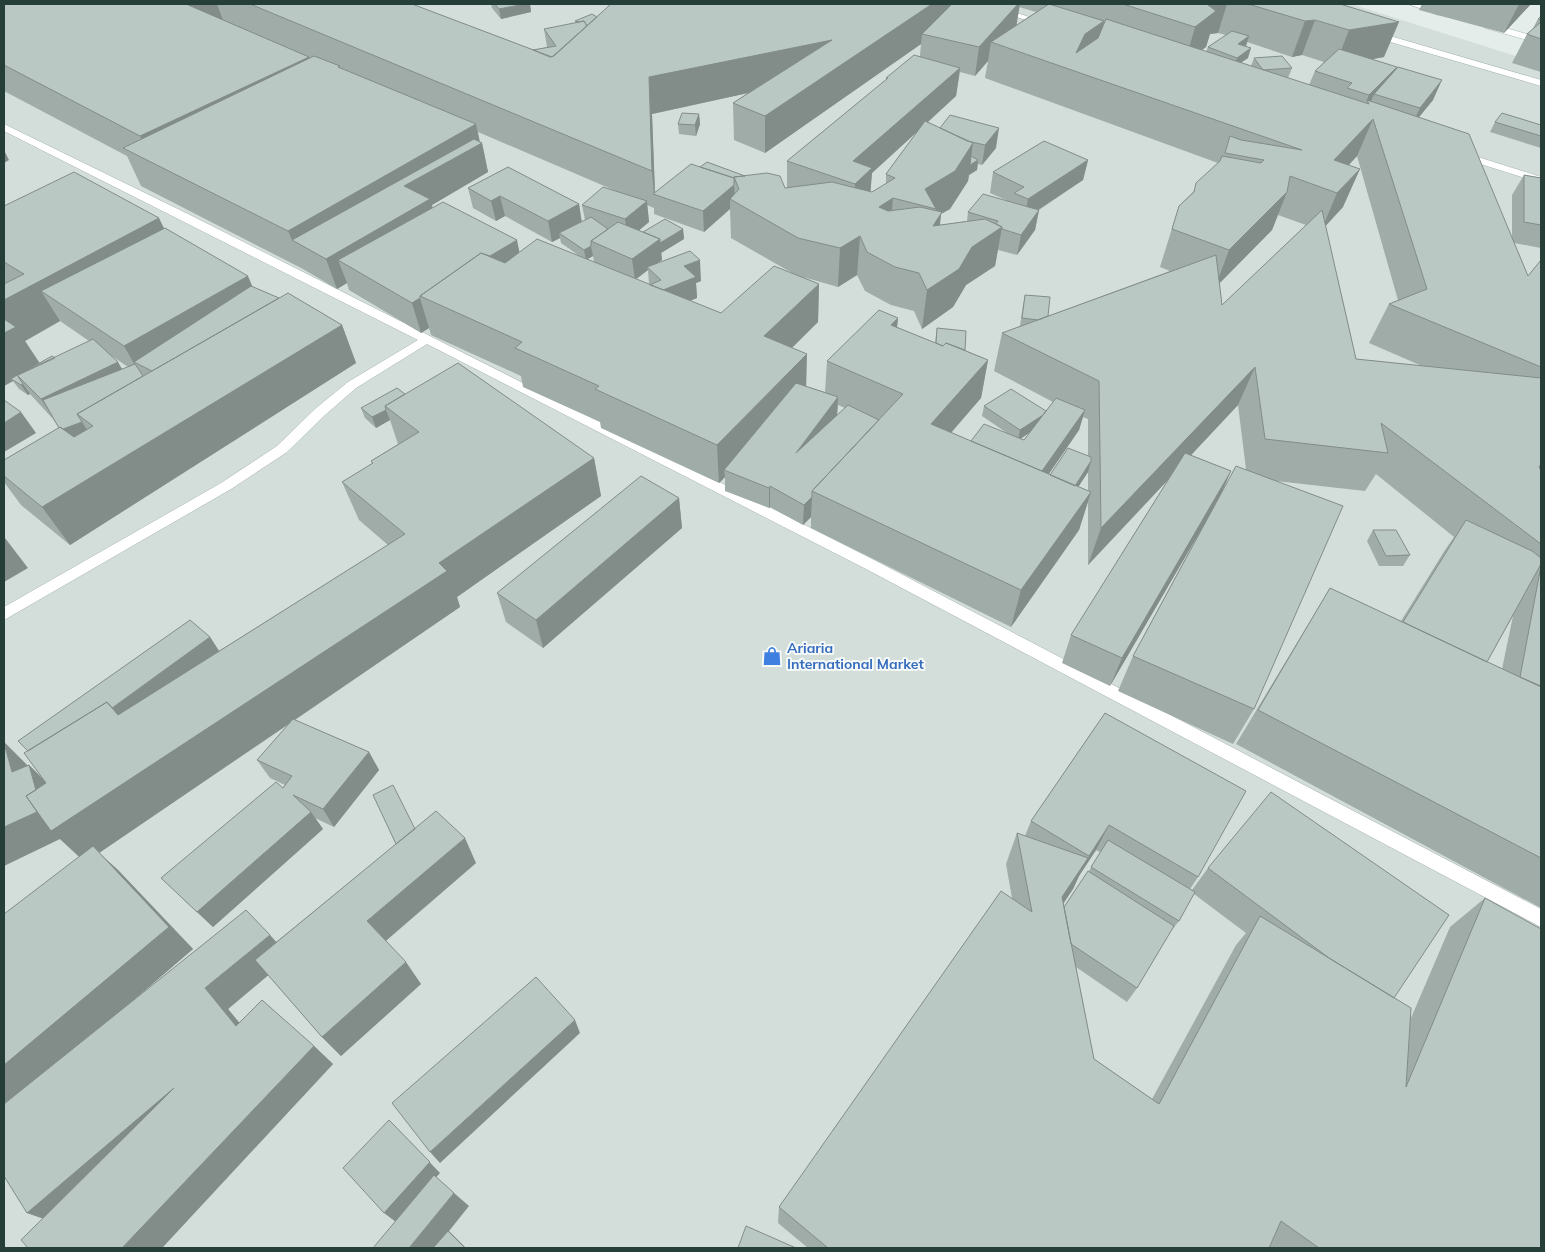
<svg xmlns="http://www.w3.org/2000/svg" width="1545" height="1252" viewBox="0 0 1545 1252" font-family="Mulish,sans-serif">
  <rect width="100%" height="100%" fill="#e5edea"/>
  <path fill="#d3ddd9" d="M4,4H1351L1541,64V1248H4Z"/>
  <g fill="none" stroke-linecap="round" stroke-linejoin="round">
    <g stroke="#a8b5b1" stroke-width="1">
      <path id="pedestrian" d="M977,4H989L1051,24L1044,26Z
        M4,124L192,216L878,562L1541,909V927L868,570L427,344L356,388L325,415L287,452L231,489L4,620V607L221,483L277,446L315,409L348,382L418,340L4,131Z
        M1462,152L1541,177V183L1458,157L1457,155Z"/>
    </g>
    <g stroke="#a8b5b1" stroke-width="1">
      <path id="minor" d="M1408,4H1420L1443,12L1439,15Z
        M1488,23L1541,38V44L1485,28L1484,26Z
        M1373,31L1541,80V86L1370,36V32Z"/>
    </g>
    <use href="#pedestrian" fill="#fff" fill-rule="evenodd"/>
    <use href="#minor" fill="#fff" fill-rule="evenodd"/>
  </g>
  <path fill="#a0aca8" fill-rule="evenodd" d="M4,4H411L533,50L547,47L544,29L576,23L575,21L597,17L611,4H1340L1384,57L1372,59L1395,71L1433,100L1419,117L1512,237V195L1524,175L1541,178V248L1514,243L1528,276L1541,260V908L1236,744L1330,588L1401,621L1445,550L1454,537L1376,474L1365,491L1276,481L1254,709L1233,744L1118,691L1133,656L1205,522L1110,686L1062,663L1071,635L1168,480L1088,565V502L1079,530L1011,627L811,528V517L803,525L770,507L769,508L725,491V477L719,483L601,428L600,422L523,387L521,376L431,335L429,328L421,333L349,290L347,283L337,289L303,269L141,186L127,156L4,91ZM1019,7L1036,12L1016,25ZM1218,33L1226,35L1208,47L1206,52L1201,50L1206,47L1210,34ZM1247,42L1292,57L1302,55L1324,62L1315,71L1309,85L1288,78L1292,68L1254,58L1251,66L1241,63L1248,58L1246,46ZM921,44L920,56L886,78V80L787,161V188H785L745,176L700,167L655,192L652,114L748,93L733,103L734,140L765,153ZM988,61L985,78L1218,163L1193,192L1179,206L1160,267L1170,271L1048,316L1025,295L1023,305L1020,326L1002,333L994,371L1053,402L1046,411L984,406L982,416L1007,433L971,441L951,432L981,398L988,360L965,350L937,328L935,343L897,327L898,318L827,361L825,392L806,386L792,348L818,322L819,284L803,277L838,287L857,275L865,291L891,305L914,311L922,329L953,307L966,285L995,266L998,250L1017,255L1035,230L1039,210L1083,180L1088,160L993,172L990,193L1006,200L968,212L967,221L940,225L941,214L950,209L968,181L969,175L977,170L978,164L982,165L996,148L940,128L928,122L956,96L960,72L975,76ZM478,132L616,191L582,205L585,220L582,222L579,204L468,188L473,208L496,221L505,216L552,242L560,238L561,243L581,257L519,252L432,208V205L488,172L482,143L480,142ZM917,132L886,174V184L872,192H870L872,173ZM1357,156L1398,300L1389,304L1369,343L1422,366L1356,359L1325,226L1343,207L1349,165ZM647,205L654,208V214L704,232L730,209L731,238L794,274L721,313L690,301L697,298L696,283L701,281L657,263L662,260L661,253L684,239L683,229L643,232L638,230L649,222ZM1278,215L1306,225L1222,305L1219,283L1272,230ZM593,256L594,262L605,267L587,259ZM648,270L649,284L636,279ZM838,405L845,408L837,415ZM1238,405L1246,469L1222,491L1231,471L1191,455ZM1083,417L1088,419V455L1050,475L1049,474L1079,430ZM1030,432L1024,440L1021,439ZM1088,472V491L1078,487ZM1513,616L1502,669L1487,662Z
    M491,4H530L531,12L501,19L492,8Z
    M1422,4H1531L1504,33L1419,10Z
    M1541,15V72L1512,63L1527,34L1532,30L1538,19Z
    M699,114L700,124L696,136L679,134L678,124Z
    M1495,122L1541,125V148L1490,132Z
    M4,206L164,228L253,287L342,325L356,363L70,545L21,505L4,482V460L59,428L53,419L30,394L28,395L19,389L13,381L4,386ZM60,321L89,341L55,358L39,363L25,341ZM112,356L128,367L122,369Z
    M405,394L594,458L601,496L457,597L460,607L295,720L369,752L379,770L334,827L315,818L323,829L213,927L161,878L283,788L285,785L270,778L257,760L289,724L99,853L118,870L193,949L134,1000L276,942L415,829L476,863L386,941L421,984L341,1056L322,1037L268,975L228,1009L239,1023L314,1046L333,1064L162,1248H28L43,1218L27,1213L79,857L60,839L4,742L27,765H29L43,779L210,637L219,651L388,545L359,520L342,482L372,464L371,461L398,444L390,420L376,428L365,418L361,408Z
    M679,498L682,528L543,648L506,622L497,593L596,513V512Z
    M1373,530L1410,555L1403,566H1379L1367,541Z
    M1105,713L1198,877L1190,889L1192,890L1208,868L1394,998L1411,1018L1450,927L1485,898L1541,1248H808L778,1223L779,1207L1012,898L1006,864L1017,833L1025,836L1031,821ZM1096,850L1100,852L1089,871L1064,907L1063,903L1073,889L1079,876ZM1194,894L1246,933L1236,945L1152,1099L1094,1059L1076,967L1127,1002L1137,988L1171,931L1179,921Z"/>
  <path fill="#828c88" d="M185,4H217L224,23Z
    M525,4H530L531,12L501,19L499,9Z
    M932,4H965L922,34L921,44L765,153V116L822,77L652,114L655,195H654L652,171L649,77Z
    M1018,4H1020L1016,28L991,42L988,61L975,76L979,47Z
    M1209,4H1227L1218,33L1210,34L1206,47L1185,63L1195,27Z
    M1520,4H1531L1504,33L1518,6Z
    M1315,20L1302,55L1292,57L1305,21Z
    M1104,21L1096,57L1076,53L1085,34Z
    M1399,22L1384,57L1335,66L1349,30Z
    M1249,36L1246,46L1238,44Z
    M1251,48L1248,58L1234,67L1237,58Z
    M309,57L321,93L153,163L140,136Z
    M1397,67L1388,87L1374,94L1369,106L1367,100L1361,114L1369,95Z
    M960,68L956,96L872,173L870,198L853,214L855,184L853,161Z
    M1442,80L1433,100L1410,128L1420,108Z
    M699,114L700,124L696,136L695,125Z
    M1373,119L1357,156L1326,189L1334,160Z
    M476,124L480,144L482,143L488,172L432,205L438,229L338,260L347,283L337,289L326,259L292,240L288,231Z
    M999,128L996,148L982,165L985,145Z
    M973,143L970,165L978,160L977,170L969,175L968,181L950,209L941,214L937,251L933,226L936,209L925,189Z
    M4,150L9,160L4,163Z
    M1088,160L1083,180L1024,219L1028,199Z
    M1360,169L1343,207L1321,231L1337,193Z
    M734,185L735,202L730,199V209L704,232L703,211Z
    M1287,192L1272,230L1215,288L1229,250Z
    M500,196L505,216L496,221L491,201Z
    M893,198L890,236L879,207Z
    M647,201L649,222L628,240L625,219Z
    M579,204L582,225L559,233L560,238L552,242L548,221Z
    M1039,210L1035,230L1017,255L1021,235Z
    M159,218L178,257L41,291L60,321L25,341L41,365L11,379L13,381L4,386V289Z
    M1002,227L995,266L966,285L953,307L922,329L927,290L972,247Z
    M683,229L684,239L661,253L660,243Z
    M860,236L857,275L838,287L840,248Z
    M660,239L662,260L649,269L647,267L648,270L635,280L632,259Z
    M517,240L523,270L422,297Z
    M591,246L593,256L586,260L584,250Z
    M700,260L701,281L696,283L697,298L651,316L649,295L684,266Z
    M248,276L261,307L134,362L141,376L124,346Z
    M819,284L818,322L764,375V336Z
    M420,298L429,328L421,333L412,303Z
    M898,318L894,356L891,325Z
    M342,325L356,363L70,545L42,507Z
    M807,354L806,393L724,470L725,477L719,483L717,445Z
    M988,360L981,398L926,462L931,424Z
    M118,362L130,383L55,420L41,399Z
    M1255,367L1238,405L1088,565L1101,528Z
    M23,384L30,394L28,395L21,385Z
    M838,397L837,417L796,453Z
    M386,410L390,420L376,428L372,417Z
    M1085,410L1079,430L1030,501L1035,480Z
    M21,412L36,433L4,452V423Z
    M1048,412L1045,423L1018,440L1020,430Z
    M82,422L95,442L74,451L60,430Z
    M594,458L601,496L457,597L460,607L99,853L118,870L193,949L4,1111V1065L85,862L60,839L4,866V827L12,772L4,742L29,767V765L55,791L439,563Z
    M1091,461L1088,472L1063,510L1066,500Z
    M1231,471L1218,501L1110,686L1122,658Z
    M770,486V507L769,508V488Z
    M1091,492L1079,530L1011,627L1021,590Z
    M812,497L811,517L803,525L804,505Z
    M679,498L682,528L543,648L536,620Z
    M5,538L28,568L4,582V539Z
    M210,637L223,657L38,762Z
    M369,752L379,770L334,827L323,809Z
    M311,812L323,829L213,927L197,912Z
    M1109,825L1096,850L1079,876L1073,889L1048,927L1062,897L1086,861Z
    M465,838L476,863L383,943L367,921Z
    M270,935L290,957L228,1009L258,1045L236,1026L205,988Z
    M406,962L421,984L341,1056L322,1037Z
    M575,1020L580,1033L440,1163L430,1152Z
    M314,1046L333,1064L162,1248H122Z
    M174,1088L61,1225L27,1213Z
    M389,1120L440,1173L396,1222L384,1213Z
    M454,1193L469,1206L449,1231L466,1248H409Z"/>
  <path fill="#bac8c3" stroke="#828c88" d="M4,4H186L309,57L140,136L4,65Z
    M250,4H412L552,57L611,4H932L765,116L733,103L832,40L649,77L652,171Z
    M495,4H525L499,9Z
    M952,4H1018L979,47L922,34Z
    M1049,4L1104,21L1085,34L1076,53L1098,38L1106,19L1369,104L1367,100L1469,134L1528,276L1541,260V367L1389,304L1427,289L1373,119L1334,160L1360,169L1337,193L1290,176L1287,192L1229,250L1172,229L1179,206L1194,192L1196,183L1220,161L1222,156L1261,163L1264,160L1225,153L1230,136L1241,140L1302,150L991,42Z
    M1123,4H1209L1208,5L1216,11L1195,27Z
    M1248,4H1340L1399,22L1349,30L1315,20L1305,21Z
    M592,14L597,17L587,26L584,21L578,22L575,21Z
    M1541,16V20L1538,19Z
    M584,21L587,26L554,56L550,57L533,50L556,46L544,29Z
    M1541,22V39L1527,34Z
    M1232,31L1249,36L1238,44L1251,48L1237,58L1208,47Z
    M1339,49L1397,67L1369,95L1347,88L1352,83L1315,71Z
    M914,55L960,68L853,161L872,168L855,184L787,161L888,78H886Z
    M314,56L340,66L338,67L476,124L288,231L123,148Z
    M1282,56L1292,68L1263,70L1254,58Z
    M1398,67L1442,80L1420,108L1374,94Z
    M682,113L699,114L695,125L678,124Z
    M1502,113L1541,125V136L1495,122Z
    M950,115L999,128L985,145L967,141L940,128Z
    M925,121L973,143L955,171L925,189L936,209L893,198L879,207L888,211L920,207L942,212L933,226L985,219L1002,227L972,247L959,269L927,290L919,273L895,267L867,252L860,236L840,248L798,238L730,199L739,189L734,177L767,173L780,176L785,188L832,182L872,192L895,178L886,174Z
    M474,139L482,143L404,186L430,199L326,259L292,240Z
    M1044,141L1088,160L1028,199L1014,193L1024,187L993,172Z
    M971,156L978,160L970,165Z
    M707,162L745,176L734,177V178L700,167Z
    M691,164L734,178V185L703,211L653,194Z
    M508,167L579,204L548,221L500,196L491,201L468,188Z
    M74,172L159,218L4,300V284L24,274L4,262V206Z
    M1524,175L1541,178V225L1524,222Z
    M603,187L647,201L625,219L582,205Z
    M983,194L1039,210L1021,235L1002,229V227L996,224L998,221L968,212Z
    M443,202L517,240L490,256L481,253L420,296V298L412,303L338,260Z
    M1322,210L1356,359L1541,378V466H1539L1541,472V544L1381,423L1388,453L1265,439L1255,367L1101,528L1099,381L1002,333L1216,255L1222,305Z
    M591,217L608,229L591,241V246L584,250L559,233Z
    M665,219L683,229L660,243V239L643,232Z
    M618,222L660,239L632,259L591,241Z
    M165,228L248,276L124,346L41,291Z
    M537,239L721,313L774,266L819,284L764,336L807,354L717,445L595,389L599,386L515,348L522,342L420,296L481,253L505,263Z
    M690,251L700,260L684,266L696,277L663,290L650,285L661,280L647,267Z
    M251,286L279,298L152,371L134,362Z
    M288,293L342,325L42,507L4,476V460L60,427L74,437L93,426L77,414Z
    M1025,295L1050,297L1048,316L1038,320L1022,318Z
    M879,310L898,318L891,325L943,346L946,343L988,360L931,424L1091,492L1021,590L812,491L903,394L827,361Z
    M4,319L16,327L4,333Z
    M937,328L966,331L965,350L946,343L943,346L936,343Z
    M93,339L118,362L41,399L17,375Z
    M52,356L55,358L18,375Z
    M458,363L594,458L439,563L447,571L51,831L26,796L46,783L24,753L107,702L118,715L405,534L342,482L373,463L371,461L419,432L385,406Z
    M135,364L143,376L77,414L82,422L63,429L60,427L59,428L43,400Z
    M17,375L23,384L21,385L11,379Z
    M796,383L838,397L796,453L848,405L879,420L812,491V497L804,505L770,486L769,488L724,470Z
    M397,388L405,394L385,406L386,410L372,417L361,408Z
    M1011,389L1046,411L1043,415L1020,430L984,406Z
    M1056,398L1085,410L1042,471L971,441L984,424L1024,440Z
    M4,400L21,412L4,423Z
    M1068,448L1091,457V461L1075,486L1050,475Z
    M1185,453L1231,471L1122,658L1071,635Z
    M1236,466L1343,506L1254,709L1133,656Z
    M641,476L679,498L536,620L497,593Z
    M1466,520L1532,551L1541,558V564L1487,662L1403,622Z
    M1373,530H1396L1410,555L1386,556Z
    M1541,566V686L1520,677Z
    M1330,588L1541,687V858L1258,710Z
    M190,620L210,637L112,708L107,702L28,751L18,741Z
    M1105,713L1246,791L1198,877L1109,825L1089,856L1031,821Z
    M293,719L369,752L323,809L293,795L311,812L197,912L161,878L276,782L283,788L292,776L257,760Z
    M4,743L12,772L29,765L36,790L26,796L37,812L4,827Z
    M393,785L415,829L396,844L373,795Z
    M1271,792L1449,915L1394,998L1329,958L1208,868Z
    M436,811L465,838L367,921L406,962L322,1037L255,960Z
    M1017,833L1088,858L1062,897L1094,1059L1159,1104L1260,916L1411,1008L1406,1087L1485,898L1541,929V1248H1319L1281,1221L1269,1248H828L779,1207L1001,891L1032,912Z
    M1108,840L1195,892L1179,921L1091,867Z
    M93,846L169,927L4,1065V914Z
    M1088,871L1174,926L1137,988L1071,944L1064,907Z
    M246,910L270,935L205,988L236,1026L262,1000L314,1046L122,1248H28L21,1240L174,1088L27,1213L4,1176V1104Z
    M536,977L575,1020L430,1152L392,1103Z
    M389,1120L430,1162L384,1213L343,1168Z
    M434,1175L454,1193L409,1248H373Z
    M746,1226L796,1248H738Z
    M448,1231L465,1248H433Z"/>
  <defs>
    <g id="shop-bare" transform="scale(1.5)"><path d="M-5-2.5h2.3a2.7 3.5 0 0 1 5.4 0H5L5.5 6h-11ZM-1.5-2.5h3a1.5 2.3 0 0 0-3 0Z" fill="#3f7fe0" stroke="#f5faf8" stroke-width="2.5" paint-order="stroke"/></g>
  </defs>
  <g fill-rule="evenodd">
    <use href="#shop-bare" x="772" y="656"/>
  </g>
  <g text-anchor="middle" stroke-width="4" stroke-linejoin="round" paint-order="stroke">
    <g font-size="14" font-weight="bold" fill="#366cbe" stroke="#f5faf8" text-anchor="start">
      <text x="787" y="653">Ariaria<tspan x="787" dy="16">International Market</tspan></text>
    </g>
  </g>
  <rect width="1545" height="1252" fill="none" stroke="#253e38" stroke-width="10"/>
</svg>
